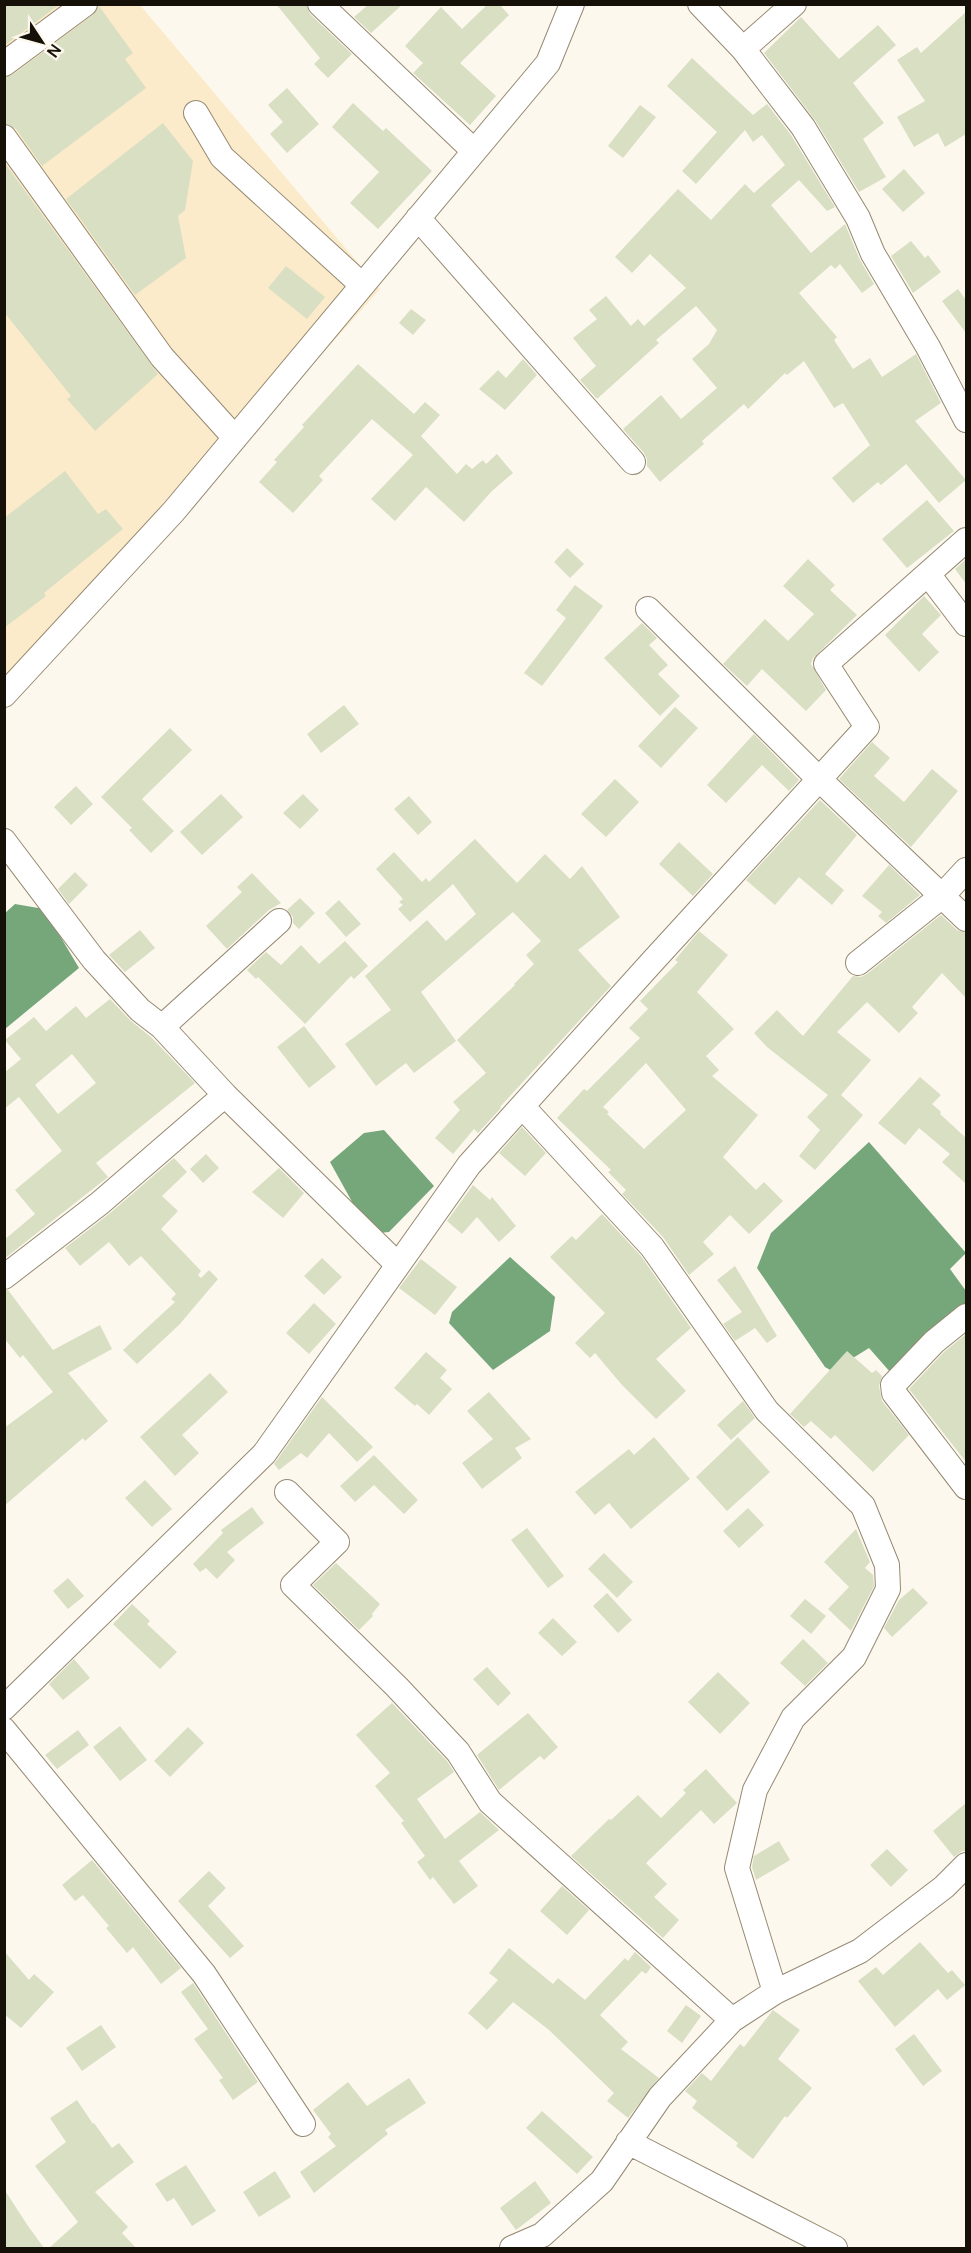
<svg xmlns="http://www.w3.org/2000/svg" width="971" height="2253" viewBox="0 0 971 2253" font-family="Manrope,sans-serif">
  <rect width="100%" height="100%" fill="#fdf8ee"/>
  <path fill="#fcebca" d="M5,5H140L380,289L5,710Z"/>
  <path fill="#75a77b" d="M15,904L44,909L79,968L5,1029L4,914Z
    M384,1130L434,1186L389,1232L379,1233L356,1209L330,1162L364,1133Z
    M869,1142L966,1253L950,1269L966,1291V1323L891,1373L869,1348L832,1371L825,1367L757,1268L771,1233Z
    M510,1257L555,1297L550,1331L493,1370L449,1323L452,1312Z"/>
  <path fill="#d9dfc3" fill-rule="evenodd" d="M4,4H60L4,46Z
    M276,4H306L310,14L352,54L328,78L314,64L320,58Z
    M369,4H403L371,33L354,17Z
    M488,4H499L509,15L460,63L496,96L470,125L413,73L423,63L405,46L441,7L462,29Z
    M99,6L133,53L125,59L146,88L42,166L16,129L4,123V78L12,75L93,15Z
    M966,12V134L945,147L938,133L914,147L897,117L925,101L897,60L917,47L921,53Z
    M801,17L839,59L878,25L896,45L853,83L884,123L863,139L886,177L859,192L815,120L764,53Z
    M692,58L753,115L767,104L791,135L835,207L827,211L799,180L771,205L811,253L845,224L860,260L874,284L862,293L840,264L835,269L831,265L799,293L837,337L834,340L853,369L870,358L882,377L916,354L941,403L915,421L966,480L939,503L906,464L881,485L878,482L853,503L832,478L870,445L843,403L834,408L804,361L787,375L785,373L748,409L744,404L702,441L704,444L660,482L647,466V459L644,453L623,429L661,395L681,419L717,388L692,359L709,344L717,330L696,306L656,340L659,343L597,399L580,380L596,366L573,338L597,319L589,310L606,296L631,326L638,319L644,326L686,288L650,254L632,273L615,257L678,189L711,220L745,184L754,193L785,165L762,135L753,142L745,130L696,184L682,171L717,132L667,86Z
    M287,88L319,124L287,153L270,134L283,122L268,105Z
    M353,103L383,131L386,128L432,171L378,229L350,203L379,172L332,127Z
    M640,105L656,117L623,158L608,146Z
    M163,123L193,161L185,210L178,216L186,258L135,295L66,199Z
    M4,162L158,374L95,431L67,399L71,396L4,312Z
    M904,169L925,193L903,212L882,189Z
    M911,241L925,258L928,255L941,272L913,293L891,256Z
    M286,266L325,297L307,319L268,288Z
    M958,289L966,300V333L942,301Z
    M411,309L426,320L413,335L399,323Z
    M523,359L537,375L505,410L479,389L498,370L506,378Z
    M358,364L414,414L425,402L440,415L421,436L457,474L466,464L472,469L483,460L486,464L497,454L513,473L492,491L464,522L426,487L395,521L371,499L413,455L372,419L319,476L323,480L293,513L259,482L277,462L274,460L304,427L302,425Z
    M65,471L98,514L106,509L123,529L44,593L46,596L4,628V518Z
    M927,500L954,531L907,568L882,539Z
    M567,548L584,564L570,578L554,562Z
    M808,559L835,585L830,590L857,615L813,658L811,664L826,690L806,711L762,669L747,686L723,664L765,619L788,641L814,614L783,586Z
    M966,559V584L955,569Z
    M575,585L603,606L542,686L524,673L566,618L556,610Z
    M924,596L941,615L922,634L939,652L919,672L885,635Z
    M642,623L657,638L649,645L668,665L658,674L680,696L660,716L604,658Z
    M344,705L359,724L321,753L307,734Z
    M675,707L698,728L661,768L638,746Z
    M170,728L192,750L142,799L174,831L151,853L129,830L132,828L101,797Z
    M754,734L799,780L789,791L762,765L726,803L707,785Z
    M872,742L890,758L874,776L904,802L932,769L958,791L911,847L839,779Z
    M615,779L639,802L606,837L581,814Z
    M76,786L93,804L71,825L54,807Z
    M221,794L243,817L202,855L180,832Z
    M303,794L319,810L300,829L283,813Z
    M409,796L432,822L418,835L394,809Z
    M820,800L857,835L825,874L844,890L832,905L799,877L775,905L746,880Z
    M475,839L517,883L545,854L570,879L582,866L620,917L578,950L611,986L500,1107L501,1108L478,1133L474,1129L453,1154L435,1138L460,1110L453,1102L486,1073L457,1040L515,985L514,984L534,964L526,955L541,941L513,912L421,992L456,1041L414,1073L406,1063L376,1086L345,1044L391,1010L365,976L427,920L446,941L476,914L453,884L410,922L398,909L403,905L399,902L403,899L376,869L394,852L422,882L426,878L429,882Z
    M679,842L713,874L693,896L659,864Z
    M889,865L920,895L886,923L878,916L882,912L862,896Z
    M75,872L88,885L69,904L58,889Z
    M252,873L281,903L269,910L227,949L206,926L242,892L237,887Z
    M300,898L315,913L299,929L293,923V917L287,910Z
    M339,900L361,924L346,937L325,913Z
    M941,915L957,930L966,933V998L942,973L912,1007L918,1013L899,1033L867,1002L837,1032L871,1060L841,1095L863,1115L815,1170L799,1156L820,1130L807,1117L828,1095L767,1047L754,1033L777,1010L803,1036L853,976L861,977L867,974Z
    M140,930L155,948L125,972L109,955Z
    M699,931L728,955L697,992L734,1029L706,1056L719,1070L712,1076L758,1115L723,1157L756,1190L764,1182L783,1201L749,1234L730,1215L703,1242L714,1254L689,1275L663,1237L622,1194L626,1190L608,1172L611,1170L557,1118L584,1089L587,1091L640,1038L629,1028L648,1009L640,1001L678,962L675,960ZM646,1063L686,1110L644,1149L607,1114L609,1112L603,1107Z
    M345,941L368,966L354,979L351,976L305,1024L258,977L256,979L247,970L266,952L281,965L301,945L319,964Z
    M110,999L130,1020L152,1038L195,1083L96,1163L108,1177L4,1259V1240L35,1214L15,1190L62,1151L19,1097L4,1109V1073L21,1059L5,1040L34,1017L46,1031L76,1006L86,1018ZM72,1054L96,1083L58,1114L35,1085Z
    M304,1026L336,1067L309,1088L277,1047Z
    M920,1077L941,1095L932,1104L941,1112L940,1114L965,1137L966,1135V1184L942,1162L950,1154L919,1128L905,1145L878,1123Z
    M522,1127L546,1153L525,1176L499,1153Z
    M206,1154L219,1168L203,1183L190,1169Z
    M174,1158L187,1172L162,1196L178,1211L161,1229L201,1271L198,1275L201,1278L209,1270L218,1279L179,1325L137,1364L123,1350L175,1302L171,1299L176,1294L141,1256L129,1266L109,1242L80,1266L65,1248L109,1214Z
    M279,1168L304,1193L283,1218L252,1192Z
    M473,1185L490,1200L492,1197L516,1226L499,1242L477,1217L462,1234L447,1221Z
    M602,1214L641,1256L691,1328L656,1359L686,1391L656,1419L622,1385L595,1353L590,1358L575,1343L605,1313L550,1257L572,1236L576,1240Z
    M322,1258L342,1277L324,1295L304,1276Z
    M421,1259L457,1287L435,1315L399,1288Z
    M735,1266L777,1336L767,1343L755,1328L735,1341L723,1324L742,1312L717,1280Z
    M8,1290L53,1350L100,1325L112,1349L68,1373L108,1421L85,1441L83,1438L4,1506V1428L53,1392L23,1355L20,1358L4,1338V1291Z
    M314,1303L336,1324L309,1354L286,1333Z
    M966,1334V1462L909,1389L944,1352Z
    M847,1351L872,1373L876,1370L882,1376L879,1386L882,1401L909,1435L873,1472L835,1435L831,1439L811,1421L804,1427L790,1414Z
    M426,1352L447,1370L440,1378L452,1389L429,1415L417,1404L415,1406L394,1388Z
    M210,1373L228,1392L182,1435L199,1453L175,1476L140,1437Z
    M489,1392L531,1439L515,1448L522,1458L482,1489L462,1463L493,1439L467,1411Z
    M322,1397L373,1447L357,1462L329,1433L307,1458L301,1453L279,1470L274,1464Z
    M743,1401L755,1418L731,1440L717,1425Z
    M654,1437L690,1479L631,1529L609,1503L595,1515L575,1492L629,1449L634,1455Z
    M738,1437L770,1472L727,1511L696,1477Z
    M374,1455L418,1500L404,1514L374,1485L355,1502L340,1486Z
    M145,1480L172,1509L152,1527L125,1498Z
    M252,1507L264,1523L227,1552L235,1560L217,1579L206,1568L200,1572L193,1564L223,1533L221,1530Z
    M748,1508L764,1525L739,1548L723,1531Z
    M527,1528L564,1576L548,1588L511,1540Z
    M856,1529L870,1562L865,1568L873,1575L874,1586L851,1631L828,1609L849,1587L824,1562Z
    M604,1553L633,1582L617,1598L588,1569Z
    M336,1563L380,1604L372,1614L373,1616L359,1630L313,1585Z
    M68,1578L84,1596L68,1609L53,1591Z
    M913,1588L928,1603L892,1637L884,1628L899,1600Z
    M607,1593L632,1620L618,1633L593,1606Z
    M805,1599L826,1616L811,1634L790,1616Z
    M132,1604L150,1621L147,1624L177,1652L160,1669L113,1624Z
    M553,1618L577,1642L562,1656L538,1633Z
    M803,1639L828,1663L805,1686L780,1663Z
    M74,1659L90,1678L63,1700L49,1684Z
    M487,1667L511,1693L498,1706L473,1679Z
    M718,1672L750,1703L720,1734L688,1702Z
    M392,1703L447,1761L454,1772L417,1799L445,1839L480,1812L499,1830L459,1861L478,1886L454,1904L433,1877L430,1880L417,1862L425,1856L401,1823L404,1821L375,1786L390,1773L356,1735Z
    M528,1713L558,1747L544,1760L540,1756L499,1790L477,1755Z
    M120,1726L147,1760L120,1781L93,1747Z
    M188,1727L204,1743L170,1777L154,1761Z
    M78,1730L89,1745L57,1769L45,1755Z
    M706,1769L737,1803L714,1824L701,1810L646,1863L667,1884L654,1897L679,1920L663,1938L571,1856L609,1819L611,1820L638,1795L661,1818L686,1793L683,1790Z
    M966,1803V1851H962L954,1857L933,1831Z
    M779,1841L790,1860L756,1880L752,1867L754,1856Z
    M887,1849L908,1870L891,1887L870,1865Z
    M92,1860L181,1968L161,1984L133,1947L127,1953L106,1928L109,1926L83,1895L75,1901L62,1885Z
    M209,1871L226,1888L208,1906L244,1946L230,1958L178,1901Z
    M562,1886L589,1910L567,1935L540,1911Z
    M920,1942L948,1973L952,1970L965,1985L947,2000L938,1989L895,2027L858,1981L876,1967L883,1975Z
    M509,1948L553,1984L558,1978L585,2000L625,1958L628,1961L635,1952L651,1967L646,1974L642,1971L600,2015L628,2042L621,2049L659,2078L628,2118L607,2101L614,2093L549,2030L513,2002L487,2030L468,2013L498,1980L489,1973Z
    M4,1951L29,1980L34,1974L54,1992L21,2028L4,2014Z
    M193,1983L258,2082L233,2100L219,2080L223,2078L194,2039L208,2029L181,1992Z
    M686,2005L701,2016L682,2043L667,2031Z
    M773,2010L800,2030L778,2059L812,2088L787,2118L785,2116L753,2159L736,2146L738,2143L692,2108L697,2101L685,2091L702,2073L711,2081L740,2044L744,2047Z
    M101,2025L116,2047L82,2071L66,2048Z
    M914,2034L942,2071L923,2086L895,2049Z
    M409,2078L426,2103L385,2130L388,2134L314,2193L300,2172L336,2146L328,2137L331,2134L313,2110L348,2082L367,2106Z
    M77,2100L93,2124L94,2123L112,2148L119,2143L134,2162L95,2192L128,2227L122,2233L136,2248H49L78,2222L35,2166L66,2142L50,2118Z
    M542,2111L593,2157L577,2174L526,2128Z
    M186,2165L216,2211L192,2226L174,2198L167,2202L155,2184Z
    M275,2171L291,2197L259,2217L243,2192Z
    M535,2181L551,2203L516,2230L500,2208Z
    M4,2189L28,2226L44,2248H4Z"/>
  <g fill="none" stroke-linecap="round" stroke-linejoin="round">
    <g stroke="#958971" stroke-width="26">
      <path id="street" d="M320,4L474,151
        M700,4L743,49L803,127L858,218L873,254L928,347L966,420
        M743,49L794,4
        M4,64L85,4
        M196,113L222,157L362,285
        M4,137L162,357L235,438
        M418,218L633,462
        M928,574L966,624
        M648,609L819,779L966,919
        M4,695L174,511L548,63L572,4
        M4,841L94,960L140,1010L162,1027L225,1095L397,1264
        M858,963L942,896L966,870
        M162,1027L279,921
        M522,1106L652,1247L767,1411L863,1506L887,1565L888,1589L854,1657L793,1718L755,1790L737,1868L775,1992
        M4,1277L100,1203L225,1095
        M966,1316L934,1342L893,1385L894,1393L966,1487
        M287,1492L337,1542L293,1585L397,1687L458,1752L490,1802L732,2020
        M4,1708L264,1454L469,1165L652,962L867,727L826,664L966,540
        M4,1730L204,1974L303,2124
        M628,2142L835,2248
        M512,2248L542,2235L602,2181L660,2097L732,2020L775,1992L860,1951L944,1887L966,1865"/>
    </g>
    <use href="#street" stroke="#fff" stroke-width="24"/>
  </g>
  <rect width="971" height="2253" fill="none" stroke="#151108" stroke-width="12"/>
  <g transform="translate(42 42) rotate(126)" stroke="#fdf8ee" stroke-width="4.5" paint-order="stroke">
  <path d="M0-4.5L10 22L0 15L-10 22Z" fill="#151108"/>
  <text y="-9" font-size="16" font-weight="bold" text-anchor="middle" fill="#151108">N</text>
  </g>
</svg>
